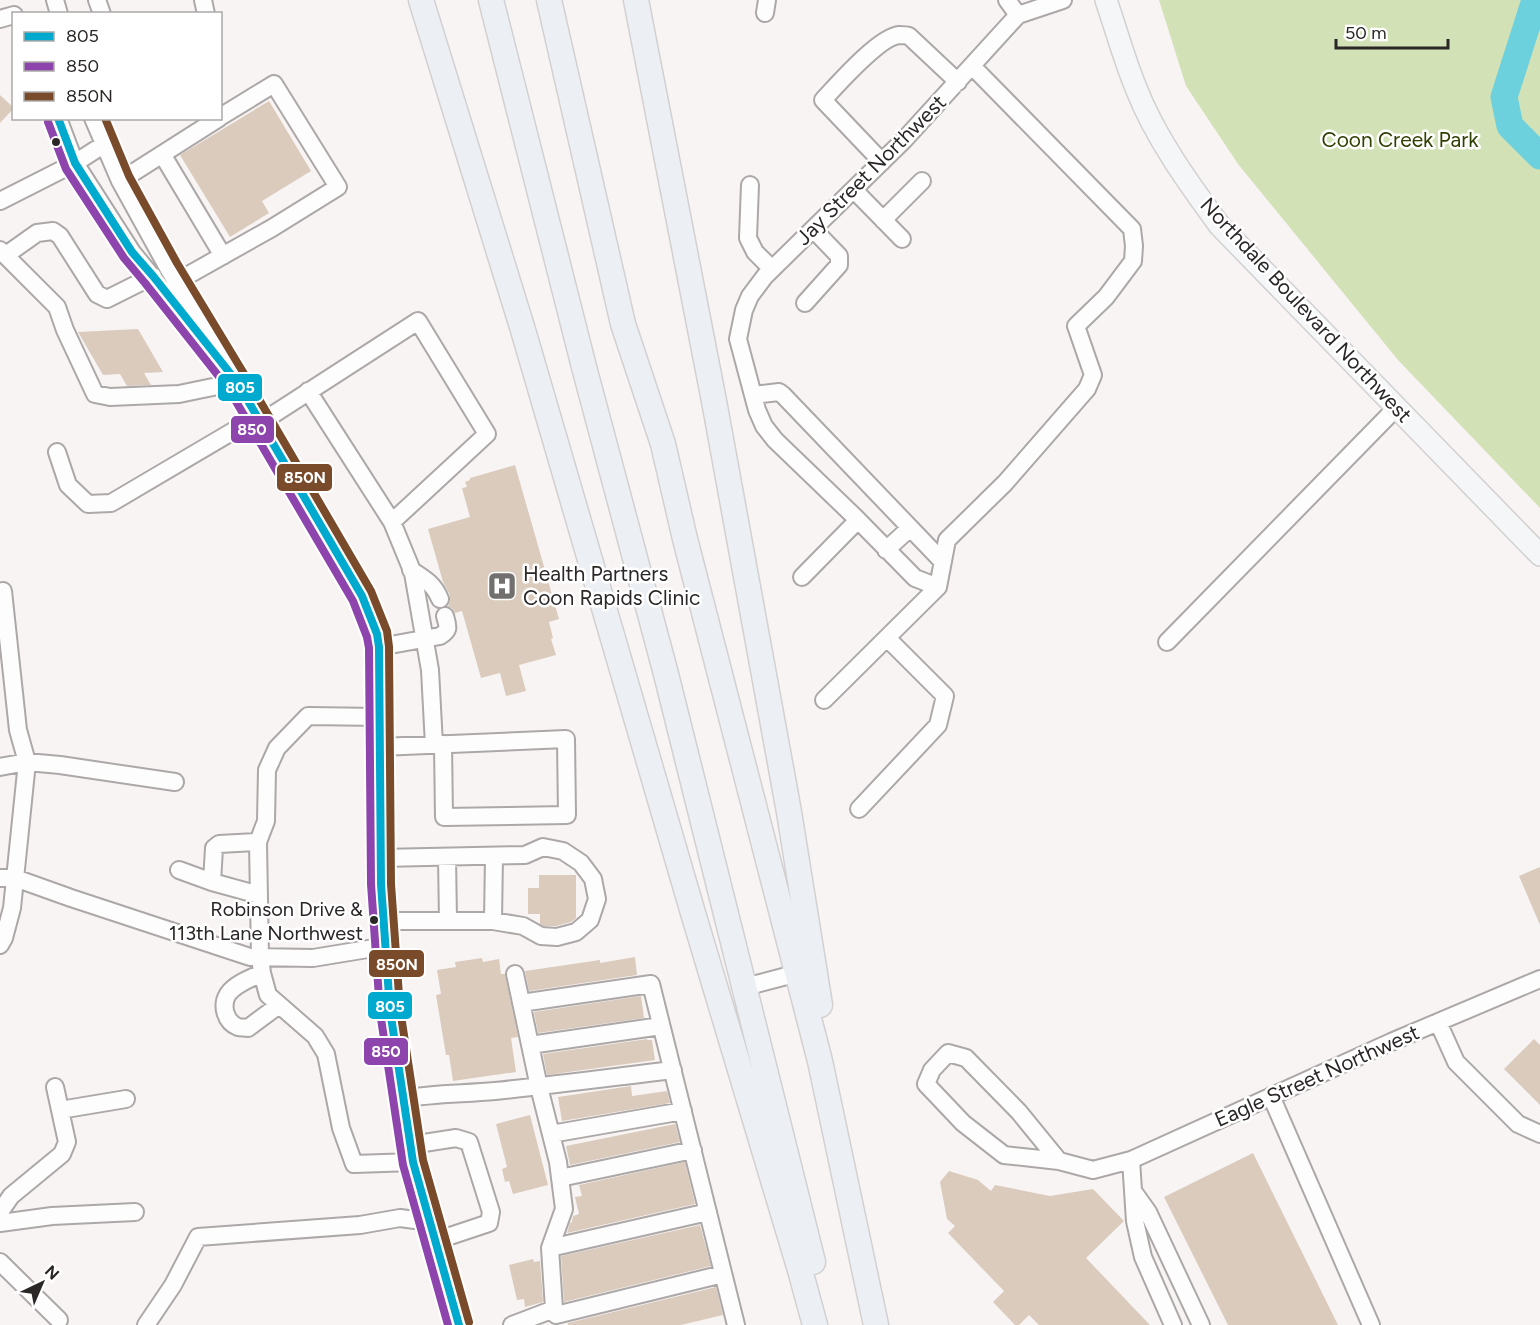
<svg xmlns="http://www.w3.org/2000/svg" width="1540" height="1325" viewBox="0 0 1540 1325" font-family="Figtree,sans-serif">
  <rect width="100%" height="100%" fill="#f8f4f3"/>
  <path fill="#d3e1b6" d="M1159,0H1540V508L1398,360L1238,164L1186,86Z"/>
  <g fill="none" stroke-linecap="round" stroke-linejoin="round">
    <path stroke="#6dd1dd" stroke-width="27" d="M1535,0L1504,97L1510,126L1540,156"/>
  </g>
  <path fill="#dacbbd" d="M0,95L14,108L0,123Z
    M269,101L311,171L262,201L269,213L230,237L180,155Z
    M138,329L163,372L144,373L151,385L127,386L120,374L103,375L78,332Z
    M515,465L559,619L549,622L553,638L551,639L556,655L519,665L526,691L506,696L500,673L481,678L462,611L455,613L453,609L448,606L450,601V595L443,582L428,529L470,517L462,488L467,487L465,482L470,480V478Z
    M1540,867V925L1519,876Z
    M539,875H576V918L571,922L556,926H544L540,924V914H528V888H539Z
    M635,957L637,975L529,991L525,971L600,960V963Z
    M482,958L483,962L499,959L501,974H505L518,1037L511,1038L516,1072L453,1081L449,1055H446L436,995L441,994L437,970L456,967L455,962Z
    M641,996L644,1018L538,1033L534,1012Z
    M647,1039V1040H652L655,1060L547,1075L543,1054Z
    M1534,1039L1540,1045V1105L1504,1069Z
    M631,1086L632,1096L667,1091L670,1103L562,1121L558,1097Z
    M530,1115L548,1185L513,1194L509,1181L505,1182L502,1169L507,1167L496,1124Z
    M675,1124L680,1142L570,1165L566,1146Z
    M1253,1153L1338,1325H1228L1164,1197Z
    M685,1162L695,1204L567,1233L570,1223L572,1222L573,1216L579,1214L575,1197L582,1196L579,1185Z
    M949,1171L978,1180L991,1191L995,1185L1050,1196L1093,1189L1124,1221L1086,1258L1150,1325H1039L1029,1315L1019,1325H1015L993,1302L1004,1291L948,1233L955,1226L947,1219L940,1182Z
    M700,1225L711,1266L564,1302L561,1256Z
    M533,1259L534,1262L540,1261L543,1302L525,1307L524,1299L517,1300L509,1265Z
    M716,1287L723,1315L681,1325H568V1323Z"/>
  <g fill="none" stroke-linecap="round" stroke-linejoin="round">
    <g stroke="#aca8a7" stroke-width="20">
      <path id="minor" d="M55,0L59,14
        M97,0L102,14
        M203,0L206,14
        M1007,0L1018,15
        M765,13L767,0
        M0,19L14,15
        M58,118L75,163L132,252L194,328
        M93,118L120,181L168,268L237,382L362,596L377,634L379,647L381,884L390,1010L413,1162L459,1325
        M162,154L223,256
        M882,162L823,100C837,85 879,37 899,35C902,35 906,35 909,36L958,82
        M120,181L219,118
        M750,185L748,238L755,252L772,269
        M854,190L902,239
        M0,201L75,163L103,145
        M883,220L922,181
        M0,250L57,307L65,330L95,394L110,397L179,394L237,382
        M6,255L37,233L53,231L60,236L97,294L107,299L153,276
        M176,282L272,228L338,187L274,84L220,117
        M805,303L839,265V256L813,229
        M308,391L392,522
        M753,395L779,392L783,395L943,562
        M260,423L418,321L487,434L392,522L413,573L430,670L434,745
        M57,452L68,485L88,504L111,503L257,417
        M886,550L910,528
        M411,570C425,579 434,584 440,599
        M802,577L858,520
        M938,587L915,578L856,518L775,440L764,426L757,410L738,339L744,310L750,296L765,276L904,140L1018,15L1063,0
        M1167,642L1397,407
        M379,647L440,636C450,630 448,627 445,616
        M824,700L938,587L947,540L1005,483L1087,389L1093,375L1076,326L1106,297L1133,261L1134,246L1132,229L972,66
        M380,717L308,716L277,748L267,770L266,821L258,842L260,957L262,973L268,995L315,1036L326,1054L341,1128L354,1164L413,1162
        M380,747L566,739L567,815L444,817L443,744
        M0,767L27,762L60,765L175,782
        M859,809L938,725L945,696L887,638
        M258,842L219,844L214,848L212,882L259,895
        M447,857L448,921
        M381,858L525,855L543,847L563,851L581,863L593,879L597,899L590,920L576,932L557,937L541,936L523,926L493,921H385
        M179,870L212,882
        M0,878H15L71,898L250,957L313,958L386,946
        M493,921L494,856
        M0,945L4,938L12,908L27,762L18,730L3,591
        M262,973C251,978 235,984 228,994C221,1005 225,1022 238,1027C241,1028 244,1027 248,1028L279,1005
        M745,987L798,973
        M521,1003L651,984L736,1325
        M1438,1022L1456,1062L1518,1124L1540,1134
        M530,1045L661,1026
        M1271,1096L1371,1325
        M403,1099C433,1093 464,1094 495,1091C554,1085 614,1077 673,1070
        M60,1110L126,1099
        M551,1134L683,1111
        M411,1145L456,1138L469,1142L491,1212L489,1223L435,1241
        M1131,1160L1135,1221L1143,1257L1173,1325
        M1059,1161L1004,1155L963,1123L926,1084L932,1070L948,1053L966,1058L1019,1112L1059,1161L1093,1170L1131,1160L1391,1042L1540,979
        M560,1178L693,1150
        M1133,1191L1148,1212L1201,1325
        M0,1212L11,1196L62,1154L67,1142L55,1087
        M0,1223L52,1216L135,1212
        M550,1248L708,1212
        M0,1262L59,1320
        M556,1315L723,1274
        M146,1325L173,1285L198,1237L360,1225L400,1218L430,1222
        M512,1325L554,1309L550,1248L564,1209L558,1162L539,1087L515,974"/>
    </g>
    <g stroke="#d2d0d0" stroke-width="24">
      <path id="major" d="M1106,0C1116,29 1124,59 1136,88C1155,137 1189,184 1220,226L1540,555"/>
    </g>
    <g stroke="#d2d0d0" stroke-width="27">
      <path id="highway" d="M421,0L523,330L693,913L800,1270L815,1325
        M491,0L584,367L666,674L813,1262
        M549,0L623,324L663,444L685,539L820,1061L876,1325
        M636,0L714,401L789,812L820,1005"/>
    </g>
    <use href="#minor" stroke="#fefdfd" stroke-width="16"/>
    <use href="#major" stroke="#f4f6f8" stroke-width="21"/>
    <use href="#highway" stroke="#ecf0f5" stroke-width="24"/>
    <g stroke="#fff" stroke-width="12">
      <path id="bus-1" d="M58,118L75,163L132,252L153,276L237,382L362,596L377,634L379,647L381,884L390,1010L413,1162L459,1325"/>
    </g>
    <g stroke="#fff" stroke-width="12">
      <path id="bus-2" d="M48,122L66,169L124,258L145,283L228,388L353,601L367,637L369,648L371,884L380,1012L403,1165L448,1325"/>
    </g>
    <g stroke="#fff" stroke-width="12">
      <path id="bus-3" d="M105,118L129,176L177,263L246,377L371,591L387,631L389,647L391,884L400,1009L423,1160L469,1322"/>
    </g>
    <use href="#bus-1" stroke="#00a9ce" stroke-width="8"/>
    <use href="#bus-2" stroke="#8e44ad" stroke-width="8"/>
    <use href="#bus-3" stroke="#7a4b2a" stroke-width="8"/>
  </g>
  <defs>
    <g id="hospital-square" transform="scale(1.5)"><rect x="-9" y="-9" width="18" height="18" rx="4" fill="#726f6e" stroke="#fff"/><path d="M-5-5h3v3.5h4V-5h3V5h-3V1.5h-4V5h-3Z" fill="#fff"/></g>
  </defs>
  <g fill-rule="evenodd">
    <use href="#hospital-square" x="502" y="586"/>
  </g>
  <g fill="#2a2726" stroke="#fff" stroke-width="2">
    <circle cx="56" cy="142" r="5"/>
    <circle cx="374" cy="920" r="5"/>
  </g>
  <g text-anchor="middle" stroke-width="5" stroke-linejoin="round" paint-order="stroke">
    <g font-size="20" fill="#2a2726" stroke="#fff" text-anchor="end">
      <text x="363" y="916">Robinson Drive &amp;<tspan x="363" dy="24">113th Lane Northwest</tspan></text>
    </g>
    <g font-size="21" fill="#2f4100" stroke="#fff">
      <text x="1400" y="147">Coon Creek Park</text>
    </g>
    <g font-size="21" fill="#2a2726" stroke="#fff">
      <text transform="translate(871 170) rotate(-45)" y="7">Jay Street Northwest</text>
      <text transform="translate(1306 310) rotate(47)" y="7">Northdale Boulevard Northwest</text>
      <text transform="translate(1317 1076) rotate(-24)" y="7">Eagle Street Northwest</text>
    </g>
    <g font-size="21" fill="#2a2726" stroke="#fff" text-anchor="start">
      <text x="523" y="581">Health Partners<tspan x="523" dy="24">Coon Rapids Clinic</tspan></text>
    </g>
  </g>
  <g stroke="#fff" stroke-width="2">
    <rect x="217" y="373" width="46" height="29" rx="6" fill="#00a9ce"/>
    <rect x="230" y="415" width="45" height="29" rx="6" fill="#8e44ad"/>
    <rect x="276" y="463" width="57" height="29" rx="6" fill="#7a4b2a"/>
    <rect x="368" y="949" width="57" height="29" rx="6" fill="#7a4b2a"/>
    <rect x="367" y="991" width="46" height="29" rx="6" fill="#00a9ce"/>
    <rect x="363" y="1037" width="46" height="29" rx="6" fill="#8e44ad"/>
  </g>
  <g font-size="16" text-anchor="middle" font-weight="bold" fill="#fff">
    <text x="240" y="393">805</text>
    <text x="252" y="435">850</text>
    <text x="305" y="483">850N</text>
    <text x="397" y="970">850N</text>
    <text x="390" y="1012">805</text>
    <text x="386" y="1057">850</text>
  </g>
  <rect x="12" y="12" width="210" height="108" fill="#ffffff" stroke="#aaa9a8" stroke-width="1.5"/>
  <rect x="24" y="32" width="30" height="9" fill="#00a9ce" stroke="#aaa9a8" stroke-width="1.5"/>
  <text x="66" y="42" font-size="18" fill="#2a2726">805</text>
  <rect x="24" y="62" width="30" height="9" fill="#8e44ad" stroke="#aaa9a8" stroke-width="1.5"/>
  <text x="66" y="72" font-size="18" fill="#2a2726">850</text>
  <rect x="24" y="92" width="30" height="9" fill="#7a4b2a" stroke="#aaa9a8" stroke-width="1.5"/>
  <text x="66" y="102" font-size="18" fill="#2a2726">850N</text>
  <g transform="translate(42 1283) rotate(44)" stroke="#ffffff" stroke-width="4.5" paint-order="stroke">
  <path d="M0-4.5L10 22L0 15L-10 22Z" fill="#2a2726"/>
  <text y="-9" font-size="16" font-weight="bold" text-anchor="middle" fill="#2a2726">N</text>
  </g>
  <path d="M1336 39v9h112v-9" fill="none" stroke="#2a2726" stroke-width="3"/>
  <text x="1345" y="39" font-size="18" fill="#2a2726" stroke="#ffffff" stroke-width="4.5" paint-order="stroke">50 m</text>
</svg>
